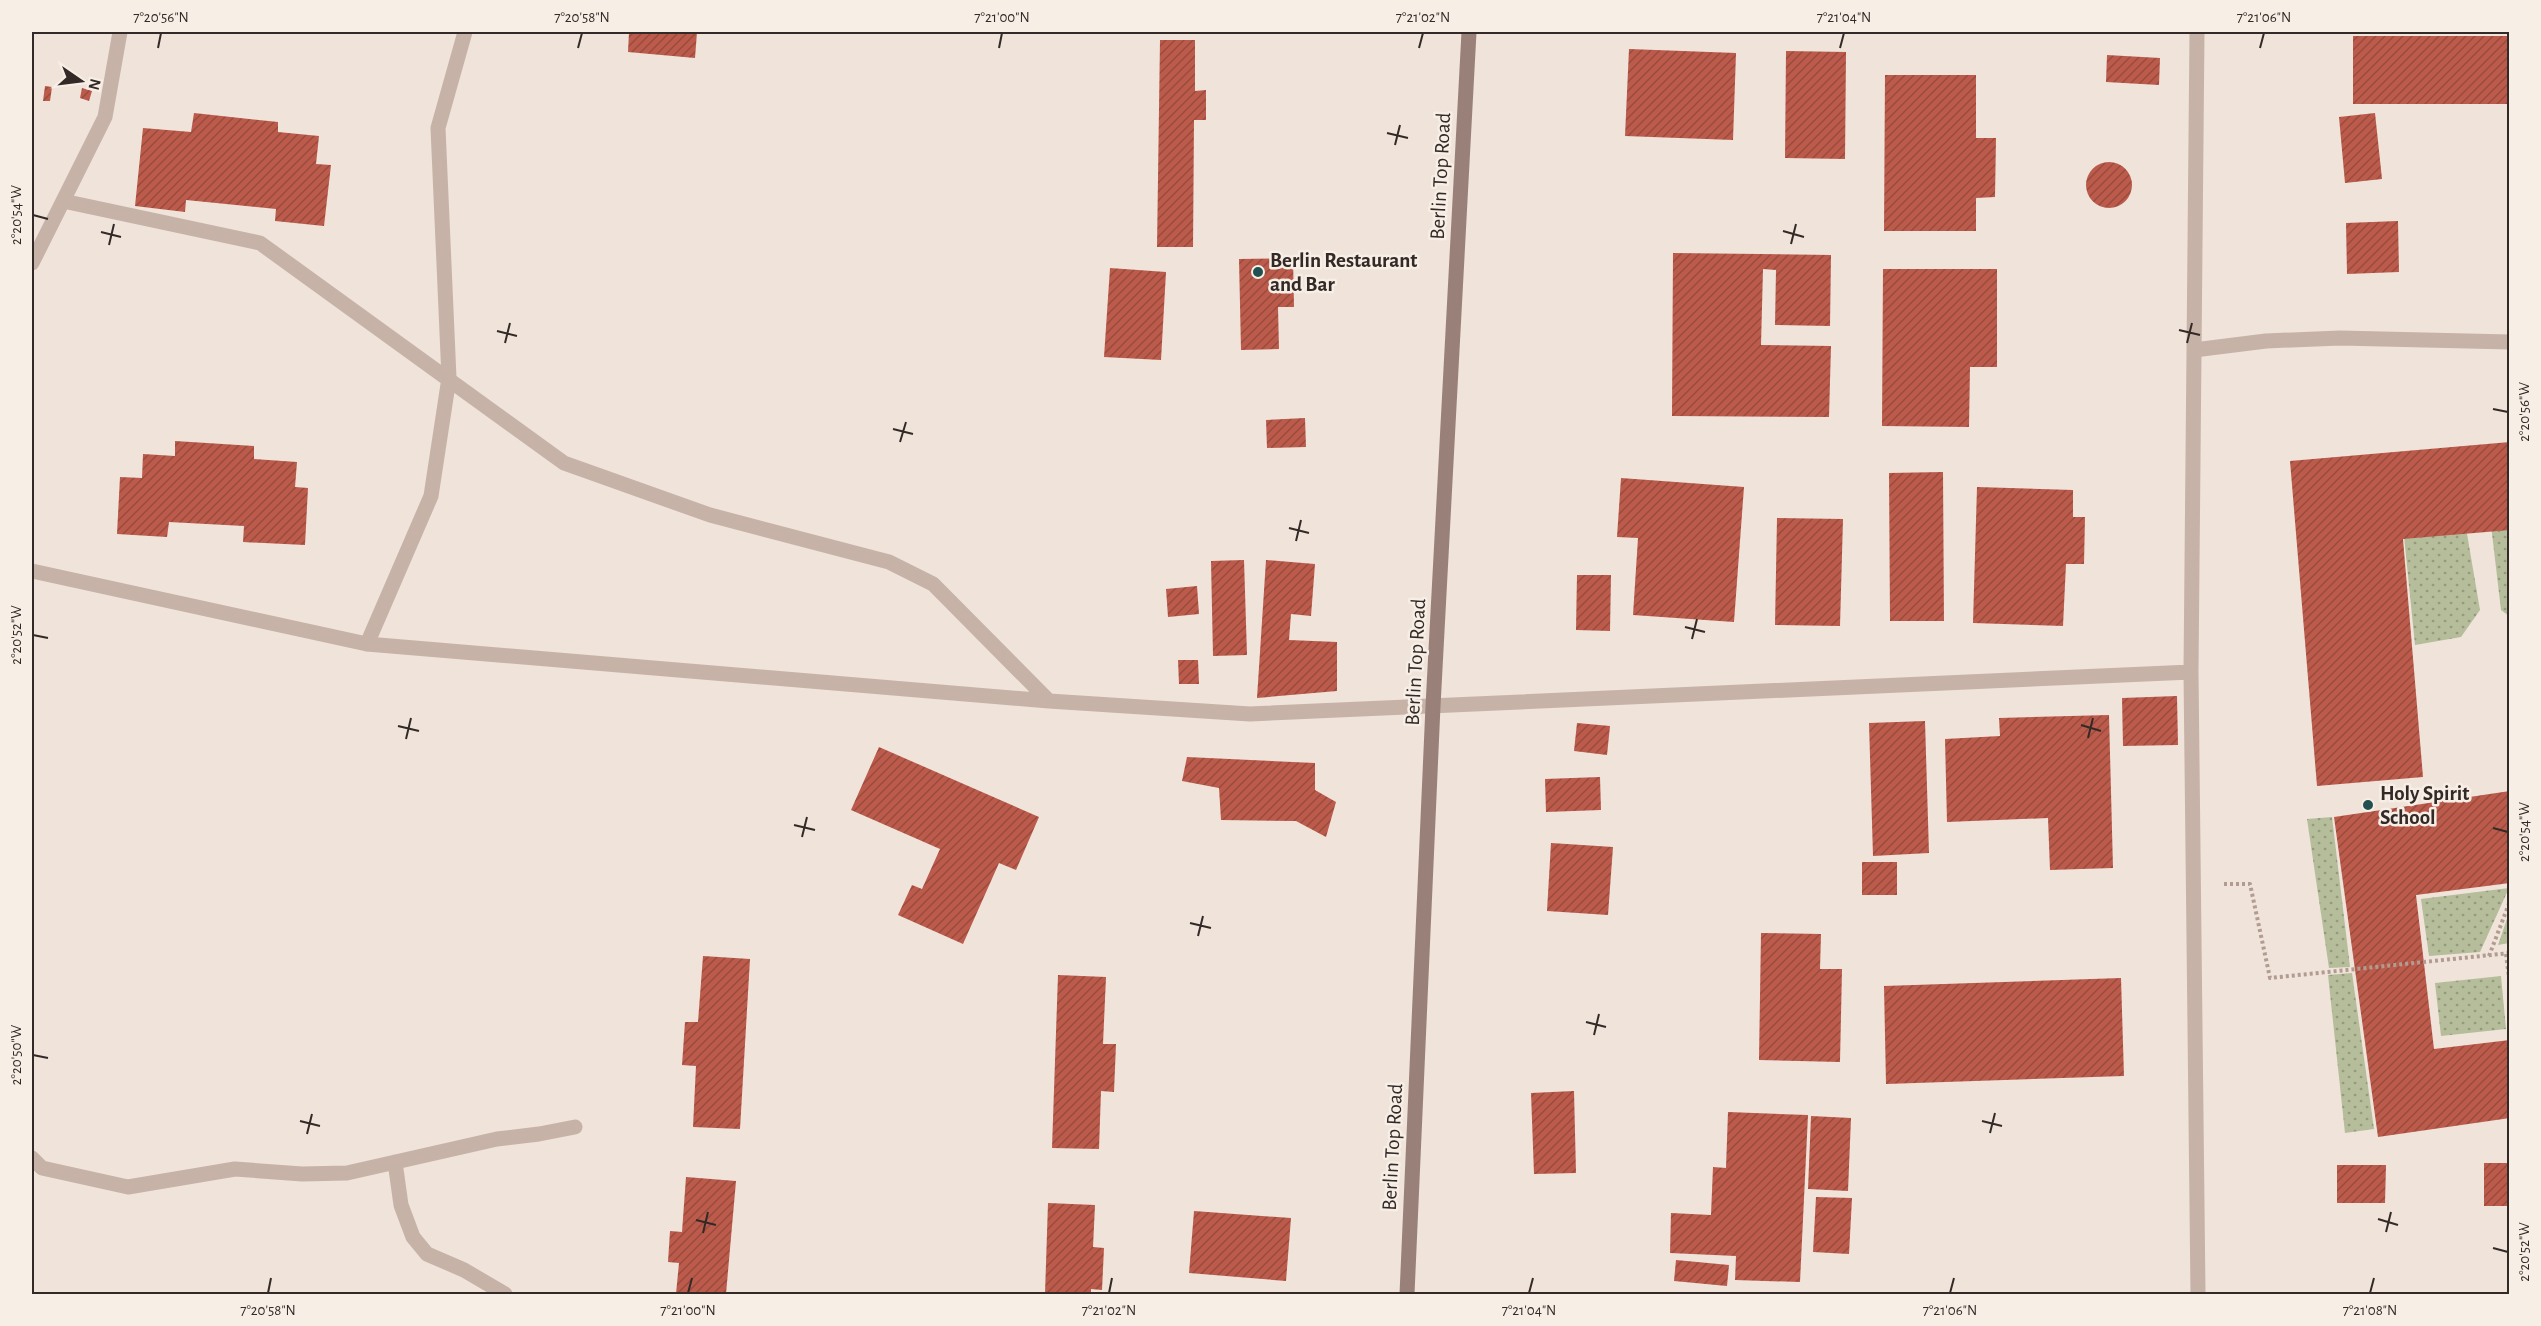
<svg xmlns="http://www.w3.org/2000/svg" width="2541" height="1326" viewBox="0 0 2541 1326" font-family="'Alegreya Sans',sans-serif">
  <defs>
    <pattern id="grass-dots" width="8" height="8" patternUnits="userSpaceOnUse" patternTransform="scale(1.5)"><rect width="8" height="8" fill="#b5bd9b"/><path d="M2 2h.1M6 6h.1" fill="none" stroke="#949a7e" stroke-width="1.8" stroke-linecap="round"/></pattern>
    <pattern id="building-hatch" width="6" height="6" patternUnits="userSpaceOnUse" patternTransform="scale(1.5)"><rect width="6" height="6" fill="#bc5b4b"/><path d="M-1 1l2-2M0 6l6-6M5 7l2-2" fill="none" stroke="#994b3e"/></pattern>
  </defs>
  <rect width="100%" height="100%" fill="#efe3da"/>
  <path fill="url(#grass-dots)" d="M2509,523V616L2501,610L2491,525Z
    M2466,528L2480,610L2461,637L2415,645L2404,536Z
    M2332,817L2350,967L2329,968L2307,819Z
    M2509,888L2480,952L2429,956L2421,899Z
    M2509,913V943L2498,945Z
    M2352,973L2374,1129L2345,1133L2328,975Z
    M2501,976L2506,1029L2441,1036L2435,983Z"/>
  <path fill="url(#building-hatch)" d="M629,32H697L695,58L628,52Z
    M2353,36H2510V104H2353Z
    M1160,40H1195V91L1206,90V120H1194L1193,247H1157Z
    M1629,49L1736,53L1733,140L1625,136Z
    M1786,51L1846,52L1845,159L1785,158Z
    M2107,55L2160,58L2159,85L2106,82Z
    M1885,75H1976V138H1996L1995,197L1976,198V231H1884Z
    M45,86L52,87L50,101H43Z
    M82,88L92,91L89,101L80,98Z
    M194,113L278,122V132L319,136L316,164L331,165L324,226L275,221L276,209L186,200L185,212L135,206L143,128L191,132Z
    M2375,113L2382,179L2345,183L2339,117Z
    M2086 185a23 23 0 1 1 46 0a23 23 0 1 1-46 0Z
    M2398,221L2399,272L2347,274L2346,223Z
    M1673,253L1831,255L1830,326L1775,325L1776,270L1763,269L1761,345L1831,346L1829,417L1672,416Z
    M1293,258L1294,307H1278L1279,349L1241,350L1239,259Z
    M1110,268L1166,272L1161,360L1104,357Z
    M1883,269H1997V367H1970L1969,427L1882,426Z
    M1305,418L1306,447L1267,448L1266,420Z
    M175,441L254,446V459L297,462L295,487L308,488L305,545L243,542L244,526L169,522L167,537L117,534L120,477L142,478L143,454L175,456Z
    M2510,442V530L2403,539L2423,777L2317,786L2290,461Z
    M1943,472L1944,621H1890L1889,473Z
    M1621,478L1744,487L1734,622L1633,615L1638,538L1617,537Z
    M1977,487L2073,490V517H2085L2084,564H2066L2063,626L1973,623Z
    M1777,518L1843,519L1840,626L1775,625Z
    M1244,560L1247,655L1213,656L1211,561Z
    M1266,560L1315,564L1311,616L1291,614L1289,640L1337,642V691L1257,698Z
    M1577,575H1611L1610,631L1576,630Z
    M1197,586L1199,614L1168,617L1166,589Z
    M1178,660H1198L1199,684H1179Z
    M2177,696L2178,745L2123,746L2122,698Z
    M2109,715L2113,868L2050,870L2048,818L1947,822L1945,739L2000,736L1999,718Z
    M1925,721L1929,853L1873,856L1869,723Z
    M1577,723L1610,726L1607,755L1574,751Z
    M879,747L1039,817L1016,870L999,863L963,944L898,915L912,885L922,889L940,849L851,810Z
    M1187,757L1315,763V790L1336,802L1326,837L1296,821L1221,820L1219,788L1182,781Z
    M1600,777L1601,810L1546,812L1545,779Z
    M2510,791V883L2416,895L2434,1049L2510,1040V1118L2378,1137L2334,817Z
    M1551,843L1613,847L1608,915L1547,911Z
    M1862,862H1897V895H1862Z
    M1761,933L1821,934L1820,969H1842L1840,1062L1759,1060Z
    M703,956L750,959L740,1129L693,1127L696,1066L682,1065L685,1022H698Z
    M1058,975L1106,977L1103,1044H1116L1114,1092L1101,1091L1099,1149L1052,1148Z
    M2121,978L2124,1076L1886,1084L1884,986Z
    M1574,1091L1576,1173L1534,1174L1531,1093Z
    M1728,1112L1808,1115L1800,1282L1735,1280L1736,1256L1670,1253L1671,1213L1711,1215L1713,1167L1726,1168Z
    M1811,1116L1851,1118L1848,1191L1808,1189Z
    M2484,1163H2510V1206H2484Z
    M2337,1165H2386L2385,1203H2337Z
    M686,1177L736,1181L726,1294H676L679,1263L668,1262L670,1231L682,1232Z
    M1816,1197L1852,1198L1849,1254L1813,1252Z
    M1048,1203L1095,1205L1093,1247L1104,1248L1102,1290L1091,1289V1294H1045Z
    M1194,1211L1291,1218L1286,1281L1189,1273Z
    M1676,1260L1729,1265L1727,1286L1674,1281Z"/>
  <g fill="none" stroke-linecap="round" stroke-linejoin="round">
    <path stroke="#b29c91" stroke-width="4" stroke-dasharray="3 3" stroke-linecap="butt" d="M2224,884H2250L2270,978L2510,953
      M2506,954L2510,985
      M2489,956L2510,901"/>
    <path stroke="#c6b2a7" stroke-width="15" d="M63,201L260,243L564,463L710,515L889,562L933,584L1049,701
      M32,263L105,117L120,32
      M2194,350L2266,341L2340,338L2510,342
      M32,571L367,644L1049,701L1250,714L2191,672L2198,1294
      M367,644L431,496L449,378L438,128L465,32
      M2191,672L2197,32
      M32,1158L42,1168L128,1187L235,1169L302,1174L347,1173L497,1139L539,1134L575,1127
      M395,1162L401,1205L413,1237L427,1254L464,1270L505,1294"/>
    <path stroke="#998179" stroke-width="15" d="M1407,1294L1433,706L1469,32"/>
  </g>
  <path fill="none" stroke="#332a27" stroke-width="2" d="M158,48L161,33M578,48L582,33M999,48L1002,33M1419,48L1423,33M1840,48L1844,33M2260,48L2264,33M1387,133L1408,138M1395,145L1400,125M33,215L48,219M1783,231L1804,237M101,232L121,237M1791,244L1796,224M109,245L114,224M2179,330L2200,335M497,331L517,336M505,343L510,323M2187,343L2192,323M2493,409L2508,412M893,429L913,434M900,442L906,422M1289,528L1309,533M1296,541L1301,520M1685,627L1705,632M33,635L48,638M1692,639L1697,619M2081,725L2101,731M398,726L419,731M2088,738L2093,718M406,739L411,718M794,825L815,830M2493,828L2508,832M802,837L807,817M1190,923L1211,928M1198,936L1203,916M1586,1022L1606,1027M1594,1035L1599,1014M33,1055L48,1058M300,1121L320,1126M1982,1121L2002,1126M1990,1133L1995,1113M307,1134L312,1114M2378,1219L2398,1225M696,1220L716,1225M2386,1232L2391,1212M703,1233L708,1212M2493,1248L2508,1252M268,1293L271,1278M688,1293L692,1278M1109,1293L1112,1278M1529,1293L1533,1278M1950,1293L1954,1278M2370,1293L2374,1278"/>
  <g fill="#205150" stroke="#f7eee6" stroke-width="2">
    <circle cx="1258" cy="272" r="6"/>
    <circle cx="2368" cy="805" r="6"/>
  </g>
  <g text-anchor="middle" stroke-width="5" stroke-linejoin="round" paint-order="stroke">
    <g font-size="21" fill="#332a27" stroke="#f7eee6">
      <text transform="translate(1440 176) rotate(-87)" y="7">Berlin Top Road</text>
      <text transform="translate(1415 662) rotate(-87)" y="7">Berlin Top Road</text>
      <text transform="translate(1392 1147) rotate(-87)" y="7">Berlin Top Road</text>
    </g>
    <g font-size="21" font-weight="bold" fill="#332a27" stroke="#f7eee6" text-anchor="start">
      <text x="1270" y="267">Berlin Restaurant<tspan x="1270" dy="24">and Bar</tspan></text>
      <text x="2380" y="800">Holy Spirit<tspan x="2380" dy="24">School</tspan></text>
    </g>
  </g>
  <rect width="2541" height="1326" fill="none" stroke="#f7eee6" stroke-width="66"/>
  <g transform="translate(81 81) rotate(104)" stroke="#f7eee6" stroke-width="4.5" paint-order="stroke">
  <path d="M0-4.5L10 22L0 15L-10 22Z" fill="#332a27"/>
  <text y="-9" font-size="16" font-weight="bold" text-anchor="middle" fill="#332a27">N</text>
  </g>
  <rect x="33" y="33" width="2475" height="1260" fill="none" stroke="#332a27" stroke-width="2"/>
  <g font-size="15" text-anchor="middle" fill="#332a27">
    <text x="161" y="22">7°20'56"N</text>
    <text x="582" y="22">7°20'58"N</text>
    <text x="1002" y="22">7°21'00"N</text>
    <text x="1423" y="22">7°21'02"N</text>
    <text x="1844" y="22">7°21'04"N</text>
    <text x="2264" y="22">7°21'06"N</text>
    <text transform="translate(16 215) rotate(-90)" y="5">2°20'54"W</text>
    <text transform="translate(2524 412) rotate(-90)" y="5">2°20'56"W</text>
    <text transform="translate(16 635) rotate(-90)" y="5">2°20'52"W</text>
    <text transform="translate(2524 832) rotate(-90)" y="5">2°20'54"W</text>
    <text transform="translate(16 1055) rotate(-90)" y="5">2°20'50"W</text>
    <text transform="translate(2524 1252) rotate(-90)" y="5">2°20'52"W</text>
    <text x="268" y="1315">7°20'58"N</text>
    <text x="688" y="1315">7°21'00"N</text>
    <text x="1109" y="1315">7°21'02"N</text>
    <text x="1529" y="1315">7°21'04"N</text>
    <text x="1950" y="1315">7°21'06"N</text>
    <text x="2370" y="1315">7°21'08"N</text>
  </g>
</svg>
